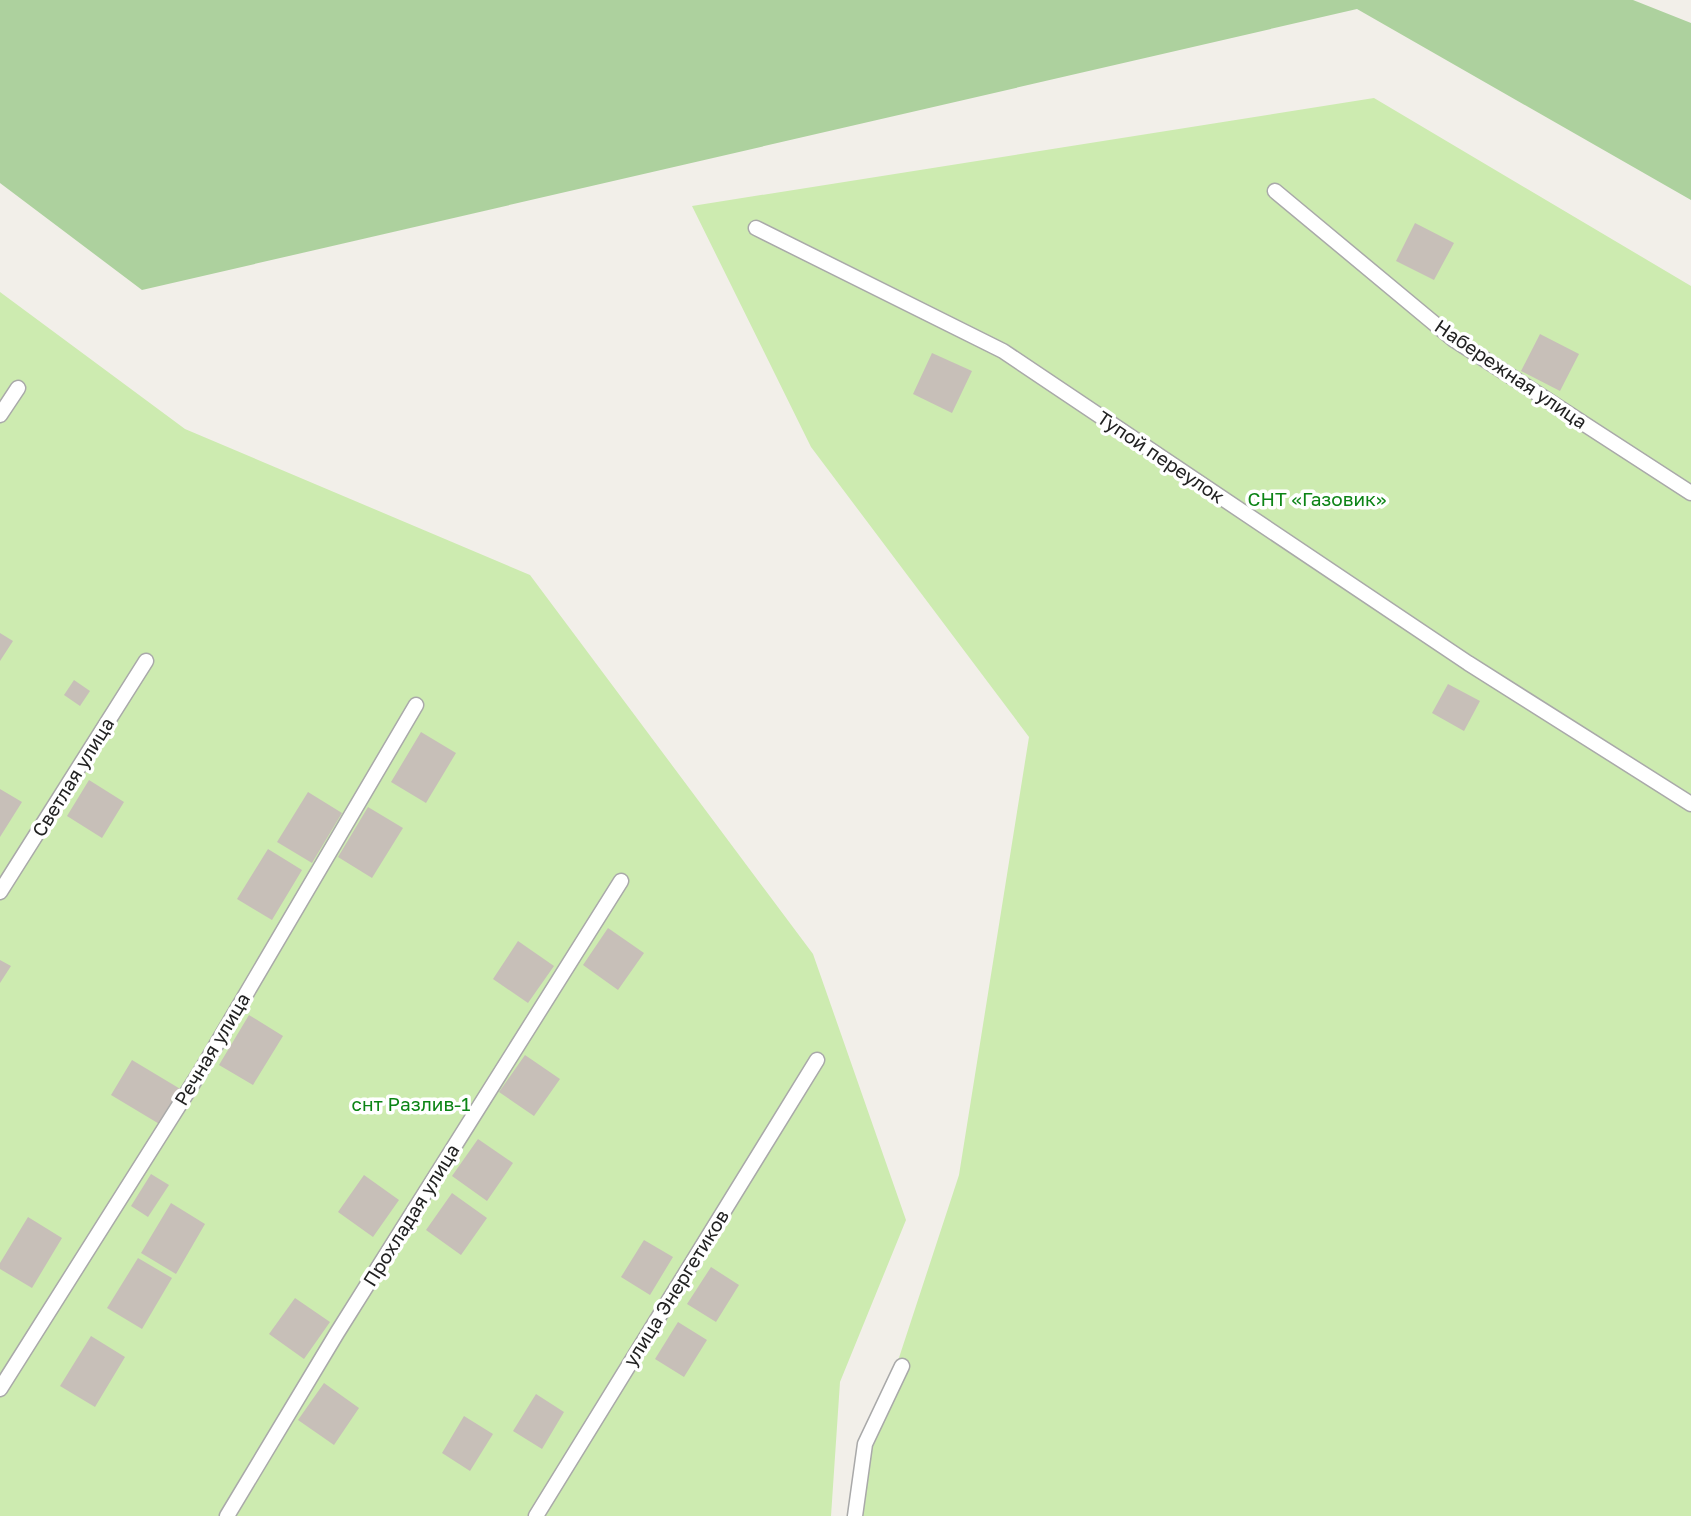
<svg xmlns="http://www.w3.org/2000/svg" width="1691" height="1516" viewBox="0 0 1691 1516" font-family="'Golos Text',sans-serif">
  <rect width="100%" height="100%" fill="#f2efe9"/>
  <path fill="#cdebb0" d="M1374,98L1691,286V1516H847L959,1175L1029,737L811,447L692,206Z
    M0,292L185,429L530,575L813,954L906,1220L840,1382L831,1516H0Z"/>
  <path fill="#add19e" d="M0,0H1633L1691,23V200L1357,9L142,290L0,183Z"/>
  <path fill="#c7bfb8" d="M1415,223L1454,243L1434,280L1396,261Z
    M1540,334L1579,354L1560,391L1521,371Z
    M932,353L972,371L952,413L913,394Z
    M0,633L13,641L0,661Z
    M74,680L90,691L80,706L64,695Z
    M1448,684L1480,701L1464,731L1432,713Z
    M421,732L456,753L426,803L391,782Z
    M89,780L124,802L102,838L67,816Z
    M0,789L22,802L0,837Z
    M308,792L342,813L312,863L277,842Z
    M368,807L403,828L372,878L338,857Z
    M268,849L302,870L272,920L237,899Z
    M608,928L644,953L618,990L583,965Z
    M518,941L554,966L528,1003L493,979Z
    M0,960L11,966L0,983Z
    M249,1015L283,1036L253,1085L219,1065Z
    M525,1055L560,1079L534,1116L499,1092Z
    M132,1060L182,1090L161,1125L111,1095Z
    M478,1139L513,1163L487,1201L452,1176Z
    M151,1174L169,1185L148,1217L131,1206Z
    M364,1175L399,1200L373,1237L338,1212Z
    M452,1193L487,1218L461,1255L426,1230Z
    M171,1203L205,1224L176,1274L141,1253Z
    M28,1217L62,1238L32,1288L0,1269V1263Z
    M644,1240L673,1257L650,1295L621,1277Z
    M138,1258L172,1278L142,1329L107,1308Z
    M711,1267L739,1285L716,1322L687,1304Z
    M295,1298L330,1322L304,1359L269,1334Z
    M678,1322L707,1340L684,1377L655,1359Z
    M91,1336L125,1357L95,1407L60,1386Z
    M324,1383L359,1408L334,1445L298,1420Z
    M536,1394L564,1412L542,1449L513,1431Z
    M464,1416L493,1434L470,1471L442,1453Z"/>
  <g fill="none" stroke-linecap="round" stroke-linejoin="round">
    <g stroke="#a9a9a9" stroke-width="17">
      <path id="lane" d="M1275,191L1453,339L1691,493
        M756,228L1003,351L1468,663L1691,804
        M0,415L18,388
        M0,892L146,661
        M0,1389L202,1069L416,705
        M227,1516L337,1333L621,881
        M536,1516L817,1060
        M855,1516L865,1444L902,1366"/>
    </g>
    <use href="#lane" stroke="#fff" stroke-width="14"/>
  </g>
  <g text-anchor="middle" stroke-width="7" stroke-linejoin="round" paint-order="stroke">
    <g font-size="19" fill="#222" stroke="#fff">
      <text transform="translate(1511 374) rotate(34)" y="7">Набережная улица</text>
      <text transform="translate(1161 457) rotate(34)" y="7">Тупой переулок</text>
      <text transform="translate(73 777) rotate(-58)" y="7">Светлая улица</text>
      <text transform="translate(212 1049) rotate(-59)" y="7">Речная улица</text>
      <text transform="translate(411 1215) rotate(-58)" y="7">Прохладая улица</text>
      <text transform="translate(676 1288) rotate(-58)" y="7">улица Энергетиков</text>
    </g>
    <g font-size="19" fill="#0c8416" stroke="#fff">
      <text x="1317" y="506">СНТ «Газовик»</text>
      <text x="411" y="1111">снт Разлив-1</text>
    </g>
  </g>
</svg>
